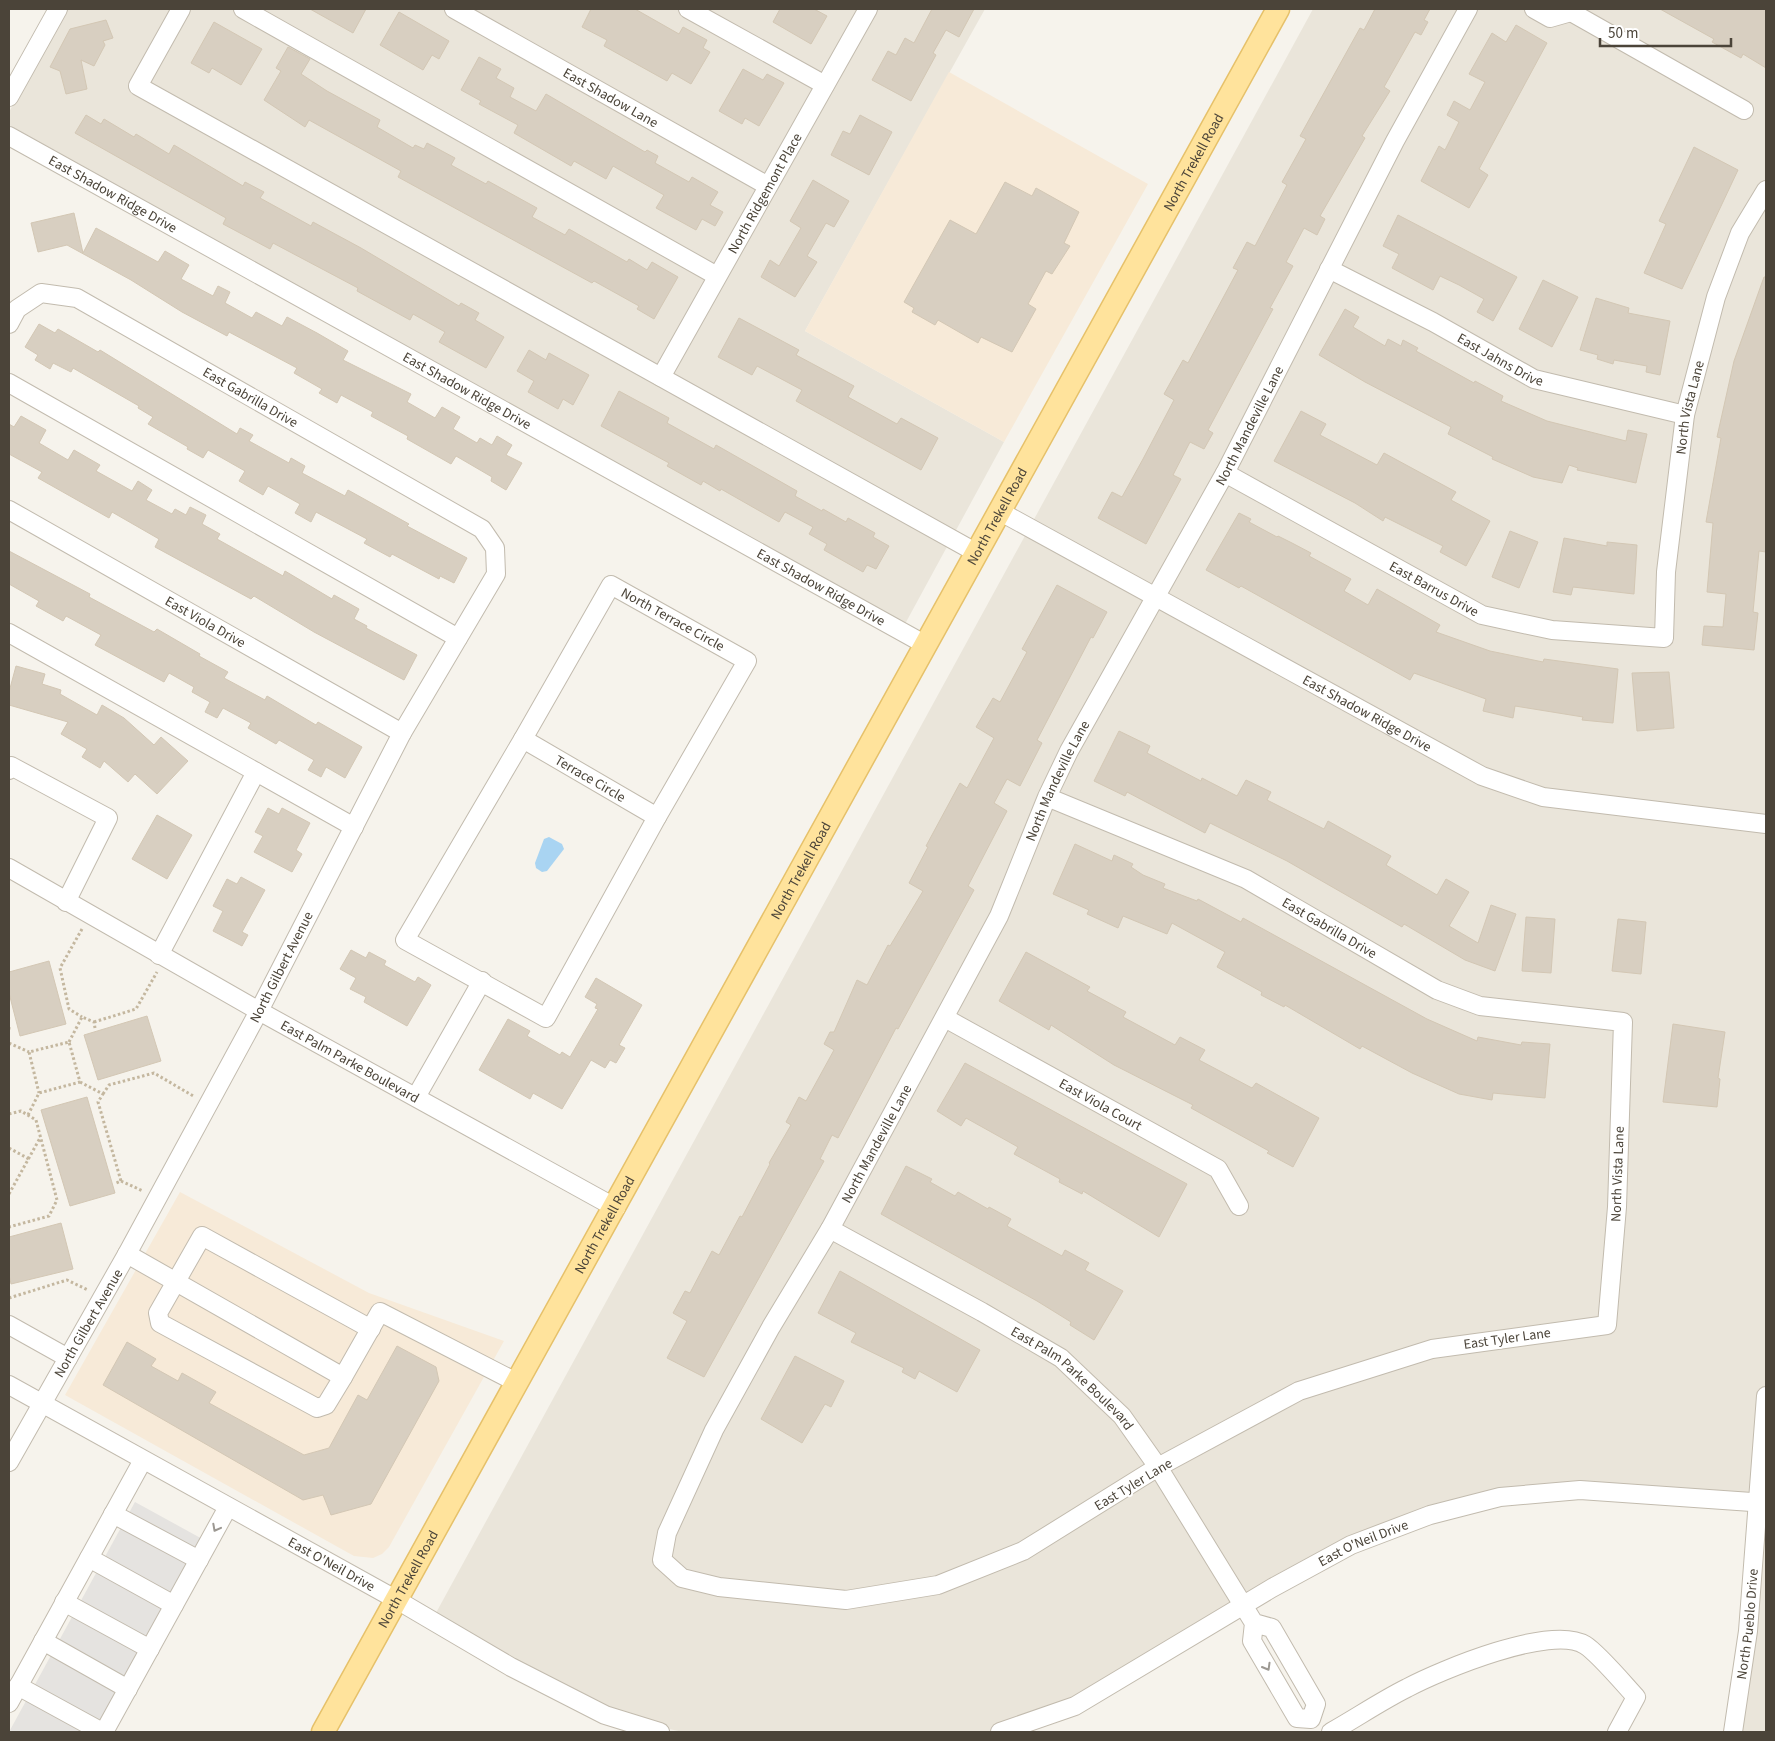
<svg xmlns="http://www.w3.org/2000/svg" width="1775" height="1741" viewBox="0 0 1775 1741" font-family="'Source Sans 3',sans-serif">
  <rect width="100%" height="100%" fill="#f6f3ec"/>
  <path fill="#eae5da" d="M66,9H985L805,331L1004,442L905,624L9,125V112Z
    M1313,9H1766V1732H1723L1748,1631L1758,1503L1580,1490L1430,1515L1242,1606L1075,1706L996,1732H683L605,1715L431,1622Z"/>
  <path fill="#f7ead8" d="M949,72L1148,184L1004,442L805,331Z
    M180,1192L369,1293L504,1341L389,1547L382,1554L373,1558L354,1556L65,1395Z"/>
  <path fill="#e5e3e0" d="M135,1502L206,1541L101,1732H9Z"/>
  <path fill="#a9d4f2" d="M549,837L562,844L564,849L547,871L542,872L536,868L535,863L544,839Z"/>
  <path fill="#d8cfc1" stroke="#d3c7b4" d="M310,9H366L353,33Z
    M591,9H635L679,34L683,27L707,40L703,48L710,52L691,84L672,73L667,81L604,46L607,40L582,27Z
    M780,9H814L827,16L811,44L773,22Z
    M932,9H974L959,37L946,30L933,53L936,55L911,101L872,80L888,51L896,55L905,38L914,43Z
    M1375,9H1430L1424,20L1428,22L1421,35L1415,32L1384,87L1390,91L1362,136L1365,138L1320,216L1325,219L1317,235L1304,228L1286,262L1293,266L1270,308L1273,309L1208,430L1213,433L1204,449L1190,442L1173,475L1181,479L1146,544L1098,518L1112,492L1122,497L1143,459L1174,400L1164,394L1183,360L1188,363L1238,270L1233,268L1247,242L1255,246L1287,185L1282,182L1306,139L1300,136L1360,28L1364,30Z
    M1660,9H1766V68L1743,54L1741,58L1712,42L1714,39Z
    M399,12L449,41L439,59L432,55L423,70L380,45Z
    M106,20L113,38L103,41L105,45L94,66L81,60L87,89L66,94L60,71L50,67L70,29Z
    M214,22L262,49L241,85L212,68L209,73L191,63Z
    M1516,25L1547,43L1479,169L1488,175L1469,208L1421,181L1439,146L1445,150L1459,122L1447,115L1454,101L1470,110L1485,82L1469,74L1492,33L1506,42Z
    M288,47L310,59L301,74L327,91L380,120L377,127L413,148L415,145L424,149L427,143L455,158L451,165L486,184L488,181L537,208L532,217L565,235L569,229L627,262L629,259L647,270L652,262L678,277L654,319L637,309L639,306L594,281L592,283L398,177L401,171L309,120L305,127L264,100L281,71L276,68Z
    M479,57L501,69L496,78L514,88L510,97L536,111L546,94L645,152L647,150L658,156L655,163L689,182L692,177L718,192L710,205L723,212L715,226L702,219L696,230L656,208L664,195L613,166L606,179L574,161L571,166L514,133L518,125L479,104L481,101L461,90Z
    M743,69L763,80L767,74L784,83L759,126L745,118L742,124L719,111Z
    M86,115L101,124L104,119L134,137L136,134L169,154L174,145L243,186L245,182L264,192L260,198L311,226L313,222L361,248L459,306L461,303L479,313L475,320L504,337L486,368L439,342L445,332L413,314L410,320L357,291L358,288L273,243L270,249L223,224L226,218L75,133Z
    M860,115L892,132L869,175L831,155L843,131L850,134Z
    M1694,147L1738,170L1682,289L1644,273L1666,224L1659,221Z
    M813,180L849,201L834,227L826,223L807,256L817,262L795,297L761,277L770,260L779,266L801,228L790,221Z
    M1005,182L1032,196L1036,188L1079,212L1064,243L1070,246L1052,274L1046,271L1028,304L1036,309L1012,352L981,337L978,343L938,320L935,325L912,312L914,308L904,302L950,220L976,234Z
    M74,213L83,253L96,228L158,262L165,251L189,265L181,279L213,296L218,286L230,292L225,303L252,318L256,312L282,326L287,317L317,333L348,351L343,360L411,394L407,402L435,418L442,407L460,417L453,429L477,443L480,438L492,445L497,436L512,445L506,455L522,463L506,490L491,481L492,477L456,456L451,464L407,439L408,436L371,416L373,412L341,395L337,403L319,393L322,389L294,373L297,368L229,332L227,336L182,312L131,280L67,245L38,252L31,223Z
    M1398,215L1517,277L1493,321L1477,312L1484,299L1459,285L1440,276L1433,290L1392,268L1399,254L1383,246Z
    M1764,277H1766V552L1759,551L1753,612L1758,613L1754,650L1702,645L1704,626L1723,627L1726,594L1707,592L1713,523L1706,522L1721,438L1717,437L1734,361Z
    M1543,280L1578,297L1552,347L1519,329Z
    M1596,298L1629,308L1628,313L1670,321L1660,375L1646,372L1647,366L1614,360L1613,364L1597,359L1598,355L1580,350Z
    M1345,309L1359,317L1353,327L1385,346L1388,339L1401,346L1403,340L1418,348L1416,351L1474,383L1475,381L1503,396L1501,401L1547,421L1626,441L1628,430L1647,434L1636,483L1577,470L1578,468L1569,465L1562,483L1533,477L1492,459L1493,457L1448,434L1451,427L1365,382L1319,355Z
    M739,318L799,350L796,355L854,386L848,397L897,424L901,418L938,438L921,470L796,401L802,390L757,366L752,375L718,357Z
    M39,324L55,333L58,329L98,352L100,350L237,434L240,428L253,435L249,441L289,463L291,458L305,466L302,473L345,496L348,490L409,524L407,526L467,558L454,583L440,576L439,579L392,554L390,557L364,543L367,539L316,512L311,522L295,513L300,504L268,486L263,495L239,481L245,471L208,450L203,458L187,449L188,447L148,424L153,417L138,408L139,406L73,368L71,372L53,363L50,369L35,360L38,355L25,347Z
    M529,350L546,360L549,353L589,375L573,405L563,399L558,409L528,392L534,381L517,371Z
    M619,391L669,418L667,423L714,449L716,445L797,491L795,496L822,511L823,509L846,522L848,518L875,533L873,537L889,546L876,569L867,565L863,572L824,550L827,544L809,534L813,527L785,512L779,522L721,489L720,491L703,481L701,485L667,466L669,463L601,426Z
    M1301,411L1326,424L1320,435L1377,465L1384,453L1456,492L1451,500L1490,521L1466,566L1440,552L1443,546L1385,517L1383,521L1355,503L1274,461Z
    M21,416L46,430L39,443L68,460L74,450L100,465L96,471L132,491L138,481L152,490L146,500L172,514L175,509L186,515L190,507L206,515L202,524L220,534L217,539L283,576L285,571L332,599L334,595L359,609L354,619L367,626L366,628L417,655L404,680L314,632L254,596L251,599L155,547L159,539L112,512L109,518L38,478L42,472L9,454V424L14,427Z
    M1239,513L1251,519L1249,522L1277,537L1278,536L1292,543L1311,553L1309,556L1351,579L1344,591L1368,605L1377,589L1440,625L1436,632L1490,651L1543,662L1544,659L1618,669L1613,723L1582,720L1583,717L1515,706L1513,718L1483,711L1486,699L1414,673L1410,680L1241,586L1239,588L1206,570Z
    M1510,531L1538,542L1519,588L1492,577Z
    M1564,538L1607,546V542L1637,545L1634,594L1573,587L1571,595L1553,592Z
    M9,551L90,594L89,597L154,632L157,629L200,654L199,656L228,672L224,678L265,700L267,696L316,725L318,722L362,747L345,778L326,767L321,777L308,770L314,760L279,740L276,744L248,728L251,723L223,708L217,718L205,712L210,702L192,692L194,687L169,673L164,682L95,645L101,635L66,616L63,621L36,606L39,601L9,584Z
    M1057,585L1107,612L1093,638L1091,637L1037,740L1042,743L1020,786L1007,779L994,803L1007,811L968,886L974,890L898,1029L896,1028L838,1138L832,1135L820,1159L824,1161L704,1377L667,1358L687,1321L673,1313L685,1291L690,1293L712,1251L719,1255L740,1216L742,1217L770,1164L769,1163L791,1125L786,1122L799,1097L806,1101L834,1050L824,1044L830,1032H834L857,980L867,985L888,945L890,946L923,891L909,883L928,847L926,846L960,783L967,788L994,738L976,727L993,698L1000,702L1027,652L1022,649Z
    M16,666L45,674L42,684L61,690L60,694L97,715L102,705L124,718L154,745L161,737L188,761L157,794L135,774L128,782L104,761L100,768L82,757L87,749L61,734L68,722L9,705V692Z
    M1669,672L1674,728L1637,731L1632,673Z
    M1119,731L1150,746L1147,753L1201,781L1202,778L1237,796L1246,780L1271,792L1267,800L1324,829L1328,821L1391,856L1386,865L1437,895L1446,879L1469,892L1449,926L1478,943L1491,905L1516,914L1495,971L1465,960L1404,924L1402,927L1287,861L1210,823L1205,833L1127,792L1125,796L1094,781Z
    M268,808L279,814L282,808L310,823L296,850L302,854L292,872L254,852L263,836L255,832Z
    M157,815L192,835L167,879L132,859Z
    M1075,844L1112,861L1114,855L1133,864L1131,867L1143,875L1165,884L1163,888L1197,901L1198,899L1241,922L1243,918L1427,1019L1477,1041L1478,1037L1521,1045L1522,1042L1550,1044L1545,1098L1493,1093L1492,1100L1459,1094L1412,1073L1362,1046L1360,1049L1285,1005L1284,1007L1261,995L1262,992L1217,967L1225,952L1172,923L1167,934L1123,916L1118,928L1087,914L1089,910L1053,894Z
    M241,877L265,890L242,932L248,935L242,946L213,931L223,911L213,906L227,879L237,884Z
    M1526,917L1555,919L1551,973L1522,971Z
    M1618,919L1646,922L1641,974L1612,971Z
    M351,950L366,958L369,952L386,961L384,965L415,982L418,977L431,985L407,1026L364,1002L366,997L350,989L356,978L340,969Z
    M1026,952L1090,987L1087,991L1126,1012L1123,1017L1175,1045L1180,1037L1205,1050L1199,1060L1252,1088L1256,1083L1319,1118L1293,1167L1267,1153L1269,1151L1191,1108L1193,1105L1114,1065L1051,1025L1049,1030L999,1001Z
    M49,961L66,1024L20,1036L9,993V972Z
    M596,978L642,1005L619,1045L625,1048L616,1063L610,1060L605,1068L591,1060L562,1109L533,1093L530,1099L479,1070L508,1019L530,1031L527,1036L560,1055L562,1052L570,1057L598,1009L595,1008L597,1004L585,997Z
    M147,1016L161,1061L98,1080L84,1035Z
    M1673,1024L1725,1032L1718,1078L1720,1079L1717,1107L1663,1102Z
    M965,1063L1187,1184L1159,1237L1083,1191L1082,1194L1059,1182L1060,1179L1014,1154L1018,1147L966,1118L961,1126L937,1111Z
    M87,1097L115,1193L70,1206L41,1110Z
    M906,1166L932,1179L930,1182L955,1196L958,1192L988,1209L989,1207L1011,1219L1007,1226L1062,1256L1065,1250L1089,1263L1085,1270L1123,1291L1094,1340L1070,1325L1071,1322L1037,1301L881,1214Z
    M61,1223L73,1269L11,1284L9,1275V1237Z
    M840,1271L980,1350L957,1392L919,1371L915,1379L902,1372L904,1368L851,1342L856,1333L818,1313Z
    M127,1342L156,1359L151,1366L178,1381L182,1373L216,1392L209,1403L304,1455L329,1448L358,1395L367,1400L397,1346L436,1367L439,1381L371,1504L331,1515L323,1495L303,1500L103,1385Z
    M795,1356L844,1381L831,1407L825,1404L802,1443L761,1419Z"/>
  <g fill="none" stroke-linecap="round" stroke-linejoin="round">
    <g stroke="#c2bbae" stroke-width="20">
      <g id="minor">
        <path d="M181,9L138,86L977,553"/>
        <path d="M243,9L717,276"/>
        <path id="s1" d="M454,9L768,186"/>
        <path d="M688,9L825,85"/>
        <path d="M1534,9L1550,18L1571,12L1569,9"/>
        <path d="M1571,12L1744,110"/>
        <path d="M9,97L58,9"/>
        <path id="s2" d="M9,136L926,645"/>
        <path id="s3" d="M1329,269L1433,322L1534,379L1685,415"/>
        <path id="s4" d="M9,324L17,309L41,293L77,298L482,529L495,548L496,574L402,733L259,1011L127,1254L9,1462"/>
        <path id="s5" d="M661,377L868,9"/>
        <path d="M9,383L458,638"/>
        <path id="s6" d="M1225,473L1482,615L1552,630L1664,638L1666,572L1685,415L1716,297L1740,233L1766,190"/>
        <path id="s7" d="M9,510L402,733"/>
        <path id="s8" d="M999,511L1482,776L1543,797L1766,824"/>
        <path d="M611,585L747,661L657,817L546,1018L405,940L523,739Z"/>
        <path d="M9,633L354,827"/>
        <path id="s9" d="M523,739L657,817"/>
        <path d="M9,770L11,766L108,818L66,902"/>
        <path id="s10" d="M1047,797L1246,879L1437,990L1480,1006L1623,1022L1617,1207L1607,1325L1432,1349L1299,1391L1158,1467L1023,1551L938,1585L846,1600L719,1587L682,1578L662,1560L667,1533L714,1430L771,1327L830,1229L999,916L1047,797L1069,751L1225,473L1395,141L1468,9"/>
        <path id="s11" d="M9,868L259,1011L616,1208"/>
        <path d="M159,955L256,772"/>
        <path id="s12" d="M945,1018L1218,1169L1239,1206"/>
        <path d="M416,1097L482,981"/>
        <path id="s13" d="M830,1229L982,1312L1061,1358L1122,1416L1158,1467L1254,1623L1272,1628L1316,1704L1311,1719L1297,1718L1252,1641L1254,1623"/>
        <path d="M127,1254L343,1377L380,1312L518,1383"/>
        <path d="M9,1325L68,1358"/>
        <path d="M343,1377L326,1405L317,1408L160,1323L158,1313L202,1236L371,1329"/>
        <path id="s14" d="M9,1385L397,1600L511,1667L605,1715L660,1732"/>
        <path d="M113,1514L199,1560"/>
        <path d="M89,1558L174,1605"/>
        <path d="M64,1602L150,1649"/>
        <path d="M43,1641L128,1689"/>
        <path d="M18,1686L102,1732"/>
        <path d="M9,1703L143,1460"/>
        <path d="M104,1732L228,1507"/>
        <path id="s15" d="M1000,1732L1075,1706L1272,1588L1351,1545L1430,1515L1500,1497L1580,1490L1766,1503"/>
        <path d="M1331,1732C1356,1718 1381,1701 1407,1688C1441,1670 1551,1624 1585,1645C1598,1653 1624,1684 1636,1697L1617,1732"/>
        <path id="s16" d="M1733,1732L1748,1631L1766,1396"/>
      </g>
    </g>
    <g stroke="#e6c16a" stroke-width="25">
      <g id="major">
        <path id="s17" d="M323,1732L1278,9"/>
      </g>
    </g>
    <path stroke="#c4b79f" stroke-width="3" stroke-dasharray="2.5 2.5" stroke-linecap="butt" d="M82,929L60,968L69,1009L82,1017
      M94,1022L136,1009L157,972
      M9,1027V1032
      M69,1042L82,1017L94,1022L95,1028
      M9,1043L29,1052
      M80,1082L103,1094L98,1102L121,1181L116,1183
      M103,1094L109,1085L154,1073L195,1097
      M9,1114L21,1111L36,1120L57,1200L49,1216L9,1227
      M28,1115L39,1093L80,1082L69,1042L29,1052L39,1093
      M9,1148L29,1159
      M121,1181L143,1191
      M9,1194L40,1138
      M9,1298L67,1280L88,1290"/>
    <use href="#minor" stroke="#fff" stroke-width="18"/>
    <use href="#major" stroke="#ffe39c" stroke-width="22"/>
  </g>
  <defs><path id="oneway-chevron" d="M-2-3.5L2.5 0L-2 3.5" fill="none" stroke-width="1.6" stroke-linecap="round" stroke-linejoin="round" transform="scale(1.25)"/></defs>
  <g stroke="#9c9892">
    <use href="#oneway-chevron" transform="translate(216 1528) rotate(118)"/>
    <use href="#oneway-chevron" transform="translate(1267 1667) rotate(60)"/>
  </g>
  <g text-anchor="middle" stroke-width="4" stroke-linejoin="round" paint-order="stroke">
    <g font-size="14" fill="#4b4439" stroke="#fff">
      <text dy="5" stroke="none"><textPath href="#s1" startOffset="180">East Shadow Lane</textPath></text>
      <text dy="5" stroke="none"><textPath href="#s17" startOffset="1795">North Trekell Road</textPath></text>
      <text dy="5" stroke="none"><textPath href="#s5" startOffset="211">North Ridgemont Place</textPath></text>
      <text dy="5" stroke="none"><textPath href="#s2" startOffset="119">East Shadow Ridge Drive</textPath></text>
      <text dy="5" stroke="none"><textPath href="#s3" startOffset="194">East Jahns Drive</textPath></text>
      <text dy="5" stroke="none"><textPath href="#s2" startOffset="524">East Shadow Ridge Drive</textPath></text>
      <text dy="5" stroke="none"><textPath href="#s4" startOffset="282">East Gabrilla Drive</textPath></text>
      <text dy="5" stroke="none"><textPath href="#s6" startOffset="710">North Vista Lane</textPath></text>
      <text dy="5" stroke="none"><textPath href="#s10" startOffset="3222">North Mandeville Lane</textPath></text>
      <text dy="5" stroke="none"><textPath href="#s17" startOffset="1390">North Trekell Road</textPath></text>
      <text dy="5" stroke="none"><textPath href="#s2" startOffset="929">East Shadow Ridge Drive</textPath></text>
      <text dy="5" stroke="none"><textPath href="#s6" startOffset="239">East Barrus Drive</textPath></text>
      <text transform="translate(673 619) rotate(29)" y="5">North Terrace Circle</text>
      <text dy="5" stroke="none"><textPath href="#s7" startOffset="226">East Viola Drive</textPath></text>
      <text dy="5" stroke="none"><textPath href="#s8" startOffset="420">East Shadow Ridge Drive</textPath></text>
      <text dy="5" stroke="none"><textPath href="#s9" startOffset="78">Terrace Circle</textPath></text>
      <text dy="5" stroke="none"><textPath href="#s10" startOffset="2818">North Mandeville Lane</textPath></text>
      <text dy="5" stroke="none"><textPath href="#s17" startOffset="985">North Trekell Road</textPath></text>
      <text dy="5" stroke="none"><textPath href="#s10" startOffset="312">East Gabrilla Drive</textPath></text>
      <text transform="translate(281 967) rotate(-63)" y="5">North Gilbert Avenue</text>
      <text dy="5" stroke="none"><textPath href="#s11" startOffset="392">East Palm Parke Boulevard</textPath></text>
      <text dy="5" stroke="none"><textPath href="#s12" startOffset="178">East Viola Court</textPath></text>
      <text dy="5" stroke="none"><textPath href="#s10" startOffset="2412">North Mandeville Lane</textPath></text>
      <text transform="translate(1617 1174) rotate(-88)" y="5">North Vista Lane</text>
      <text dy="5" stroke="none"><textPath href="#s17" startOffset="580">North Trekell Road</textPath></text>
      <text transform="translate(88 1323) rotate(-60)" y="5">North Gilbert Avenue</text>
      <text transform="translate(1507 1338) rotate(-8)" y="5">East Tyler Lane</text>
      <text dy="5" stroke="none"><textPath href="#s13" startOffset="286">East Palm Parke Boulevard</textPath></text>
      <text transform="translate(1133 1484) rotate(-31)" y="5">East Tyler Lane</text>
      <text dy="5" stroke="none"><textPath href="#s15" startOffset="411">East O'Neil Drive</textPath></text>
      <text dy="5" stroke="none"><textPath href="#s14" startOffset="369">East O'Neil Drive</textPath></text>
      <text dy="5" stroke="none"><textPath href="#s17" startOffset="175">North Trekell Road</textPath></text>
      <text dy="5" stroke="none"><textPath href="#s16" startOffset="109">North Pueblo Drive</textPath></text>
    </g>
  </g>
  <rect width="1775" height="1741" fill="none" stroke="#4b4439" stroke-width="20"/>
  <path d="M1600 38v8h131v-8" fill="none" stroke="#4b4439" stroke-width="2.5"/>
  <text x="1608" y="38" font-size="15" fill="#4b4439" stroke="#ffffff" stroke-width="4" paint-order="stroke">50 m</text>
</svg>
